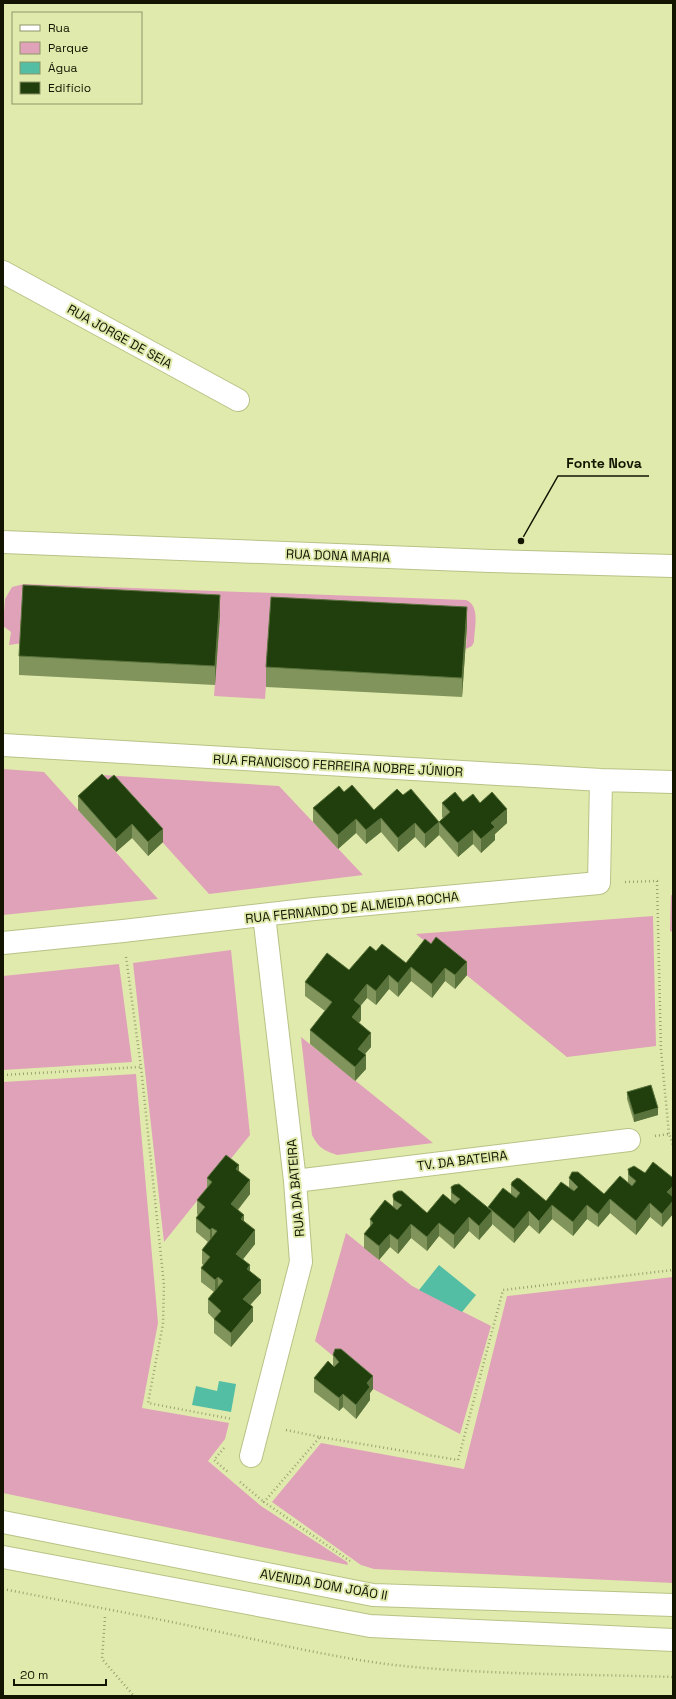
<svg xmlns="http://www.w3.org/2000/svg" width="676" height="1699" viewBox="0 0 676 1699" font-family="'Space Grotesk',sans-serif">
  <rect width="100%" height="100%" fill="#e0eaac"/>
  <path fill="#e0a2b9" d="M24,584L466,600C481,606 474,629 474,642L472,646L466,649L467,626L271,616L265,699L214,696L220,615L9,645L11,632L3,626L5,599L12,587Z
    M3,769L44,772L158,899L3,915Z
    M102,775L279,786L363,875L209,894Z
    M671,895L673,896V932L670,931Z
    M653,916L656,1046L567,1057L416,934Z
    M231,950L250,1135L164,1242L133,963Z
    M119,964L132,1062L3,1070V976Z
    M301,1037L433,1143L337,1155C323,1150 319,1148 312,1135Z
    M136,1074L158,1323L142,1408L229,1423L225,1439L208,1461L261,1506L347,1562L348,1565L3,1493V1082Z
    M346,1233L412,1286L491,1326L460,1434L373,1389L315,1341Z
    M673,1277V1583L374,1569L361,1565L272,1502L321,1443L464,1469L507,1296Z"/>
  <path fill="#54bea4" d="M439,1265L476,1295L462,1312L419,1290Z
    M219,1381L236,1384L231,1412L192,1405L196,1386L217,1391Z"/>
  <g fill="none" stroke-linecap="round" stroke-linejoin="round">
    <g stroke="#b9c286" stroke-width="24">
      <path id="minor" d="M3,272L238,400
        M3,745L601,780L673,782
        M3,943L123,931L314,909L599,883L601,780
        M295,1181L629,1140
        M251,1456L301,1262L295,1181L264,915"/>
    </g>
    <g stroke="#b9c286" stroke-width="24">
      <path id="tertiary" d="M3,542L490,561L673,566
        M3,1522L373,1595L673,1605
        M3,1557L370,1626L673,1640"/>
    </g>
    <path stroke="#9ba272" stroke-width="2.5" stroke-dasharray="1 3" stroke-linecap="butt" d="M625,882L657,881L661,1050L669,1134
      M126,957L141,1067L164,1285L163,1324L148,1403L232,1419
      M3,1075L141,1067
      M655,1136L669,1134L673,1145
      M286,1430L320,1437L264,1502L350,1561
      M320,1437L458,1460L503,1290L673,1270
      M224,1448L214,1460L228,1472
      M240,1482L264,1502
      M3,1589C69,1602 135,1614 200,1628C265,1641 329,1657 394,1665C486,1675 580,1674 673,1677
      M105,1617L102,1659L134,1696"/>
    <use href="#minor" stroke="#fff" stroke-width="22"/>
    <use href="#tertiary" stroke="#fff" stroke-width="22"/>
  </g>
  <path fill="#80945c" d="M220,615L215,685L19,675V656Z
    M467,626L462,697L266,687V667Z
    M102,774L163,842L148,856L132,838L116,852L78,810V796Z
    M397,789L439,835L425,848L415,837L398,852L381,832L366,844L356,833L338,849L313,822V808L344,792L374,810Z
    M463,802L480,803L507,823L495,834V840L481,853L473,844L458,857L439,835V822L443,818L442,817V803Z
    M425,939L467,975L455,989L445,981L432,998L411,981L398,997L389,989L376,1005L367,998L360,1005L361,1020L359,1023L371,1047L365,1054L366,1069L355,1081L310,1044V1030L325,1011L305,996V982L349,970L376,951L406,963Z
    M627,1092L658,1115L634,1122L627,1099Z
    M628,1169L673,1178V1214L662,1227L650,1217L636,1235L610,1213L598,1227L587,1219L573,1236L552,1219L539,1234L529,1225L514,1243L492,1224V1225L479,1240L469,1231L454,1249L439,1236L427,1251L411,1238L398,1254L390,1247L379,1260L364,1248V1234L370,1227V1219L393,1207V1194L427,1213L451,1201V1187L488,1208V1207L511,1195V1185L546,1201L569,1188V1178L604,1194L628,1182Z
    M239,1172L250,1194L238,1210L244,1221L255,1244L243,1259L250,1271L261,1293L250,1305L253,1321L231,1347L214,1333V1319L208,1313V1299L214,1292L201,1282V1268L204,1265L202,1264V1250L208,1242L196,1232V1218L198,1215L197,1214V1200L207,1188V1178Z
    M333,1355L373,1389L370,1393V1400L356,1419L343,1407L339,1411L314,1392V1378L333,1366Z"/>
  <path fill="#5a723c" d="M220,595V615L215,685V666Z
    M467,607V626L462,697V678Z
    M507,809V823L495,834V840L481,853V839L491,823Z
    M381,818V832L366,844V830Z
    M356,819V833L338,849V835Z
    M439,822V835L425,848V834Z
    M415,823V837L398,852V838Z
    M132,824V838L116,852V839Z
    M163,829V842L148,856V842Z
    M473,830V844L458,857V843Z
    M467,962V975L455,989V975Z
    M411,967V981L398,997V983Z
    M445,968V981L432,998V984Z
    M389,975V989L376,1005V991Z
    M367,984V998L354,1014V1000Z
    M361,1006V1020L352,1031V1017Z
    M371,1033V1047L358,1062V1049Z
    M366,1055V1069L355,1081V1067Z
    M658,1108V1115L634,1122V1115Z
    M239,1165V1179L236,1169Z
    M250,1180V1194L231,1218V1204Z
    M673,1186V1199L667,1192Z
    M610,1199V1213L598,1227V1214Z
    M673,1201V1214L662,1227V1214Z
    M650,1203V1217L636,1235V1221Z
    M552,1205V1219L539,1234V1221Z
    M587,1205V1219L573,1236V1222Z
    M492,1211V1225L479,1240V1226Z
    M529,1211V1225L514,1243V1229Z
    M244,1215V1229L241,1219Z
    M469,1217V1231L454,1249V1235Z
    M439,1223V1236L427,1251V1237Z
    M411,1224V1238L398,1254V1240Z
    M212,1228V1241L210,1244V1230Z
    M255,1230V1244L236,1268V1254Z
    M390,1234V1247L379,1260V1246Z
    M250,1265V1278L247,1269Z
    M218,1277V1291L215,1294V1280Z
    M261,1280V1293L243,1313V1299Z
    M253,1307V1321L231,1347V1333Z
    M373,1376V1389L370,1393V1400L356,1419V1405L367,1383Z
    M343,1394V1407L339,1411V1398Z"/>
  <path fill="#213f0c" stroke="#5a723c" d="M23,585L220,595L215,666L19,656Z
    M271,597L467,607L462,678L266,667Z
    M102,774L108,780L114,775L163,829L148,842L132,824L116,839L78,796Z
    M352,785L374,810L397,789L403,795L411,789L439,822L425,834L415,823L398,838L381,818L366,830L356,819L338,835L313,808L339,786L344,792Z
    M455,792L463,802L473,794L480,803L492,792L507,809L491,823L495,827L481,839L473,830L458,843L439,822L450,812L442,803Z
    M436,937L467,962L455,975L445,968L432,984L411,967L398,983L389,975L376,991L367,984L354,1000L361,1006L352,1017L371,1033L358,1049L366,1055L355,1067L310,1030L332,1002L305,982L327,953L349,970L370,946L376,951L382,944L406,963L425,939L431,944Z
    M651,1085L658,1108L634,1115L627,1092Z
    M226,1155L239,1165L236,1169L250,1180L231,1204L244,1215L241,1219L255,1230L236,1254L250,1265L247,1269L261,1280L243,1299L253,1307L231,1333L214,1319L221,1311L208,1299L223,1281L218,1277L215,1280L201,1268L210,1257L202,1250L217,1231L212,1228L210,1230L196,1218L205,1207L197,1200L212,1182L207,1178Z
    M653,1162L673,1178V1186L667,1192L673,1197V1201L662,1214L650,1203L636,1221L610,1199L598,1214L587,1205L573,1222L552,1205L539,1221L529,1211L514,1229L488,1207L503,1188L516,1198L520,1193L511,1185L512,1182L517,1178L520,1179L546,1201L561,1182L574,1191L578,1187L569,1178L572,1172H578L604,1194L620,1176L632,1186L636,1181L629,1175L628,1169L634,1166L645,1173Z
    M459,1184L492,1211L479,1226L469,1217L454,1235L439,1223L427,1237L411,1224L398,1240L390,1234L379,1246L364,1234L373,1223L370,1219L385,1200L397,1210L402,1205L394,1200L393,1197V1194L398,1191H402L427,1213L443,1194L455,1204L460,1199L452,1193L451,1187L454,1185Z
    M335,1349H341L373,1376L367,1383L370,1387L356,1405L343,1394L339,1398L314,1378L328,1361L334,1367L339,1362L333,1355Z"/>
  <g text-anchor="middle" stroke-width="4" stroke-linejoin="round" paint-order="stroke">
    <g font-size="13" fill="#131501" stroke="#e0eaac">
      <text transform="translate(120 336) rotate(29)" y="5">RUA JORGE DE SEIA</text>
      <text transform="translate(338 555) rotate(2)" y="5">RUA DONA MARIA</text>
      <text transform="translate(338 765) rotate(3)" y="5">RUA FRANCISCO FERREIRA NOBRE JÚNIOR</text>
      <text transform="translate(352 907) rotate(-6)" y="5">RUA FERNANDO DE ALMEIDA ROCHA</text>
      <text transform="translate(462 1160) rotate(-7)" y="5">TV. DA BATEIRA</text>
      <text transform="translate(295 1188) rotate(-95)" y="5">RUA DA BATEIRA</text>
      <text transform="translate(324 1584) rotate(10)" y="5">AVENIDA DOM JOÃO II</text>
    </g>
  </g>
  <path fill="none" stroke="#131501" stroke-width="1.5" d="M521 541L558 476H649"/>
  <circle fill="#131501" stroke="#e0eaac" stroke-width="1.5" cx="521" cy="541" r="4"/>
  <g font-size="14" text-anchor="middle" font-weight="bold" fill="#131501" stroke="#e0eaac" stroke-width="4" stroke-linejoin="round" paint-order="stroke">
    <text x="604" y="468">Fonte Nova</text>
  </g>
  <rect width="676" height="1699" fill="none" stroke="#131501" stroke-width="8"/>
  <rect x="12" y="12" width="130" height="92" fill="#e0eaac" stroke="#8e9568"/>
  <rect x="20" y="25" width="20" height="6" fill="#ffffff" stroke="#8e9568"/>
  <text x="48" y="32" font-size="12" fill="#131501">Rua</text>
  <rect x="20" y="42" width="20" height="12" fill="#e0a2b9" stroke="#8e9568"/>
  <text x="48" y="52" font-size="12" fill="#131501">Parque</text>
  <rect x="20" y="62" width="20" height="12" fill="#54bea4" stroke="#8e9568"/>
  <text x="48" y="72" font-size="12" fill="#131501">Água</text>
  <rect x="20" y="82" width="20" height="12" fill="#213f0c" stroke="#8e9568"/>
  <text x="48" y="92" font-size="12" fill="#131501">Edifício</text>
  <path d="M14 1679v6h92v-6" fill="none" stroke="#131501" stroke-width="2"/>
  <text x="20" y="1679" font-size="12" fill="#131501" stroke="#e0eaac" stroke-width="3" paint-order="stroke">20 m</text>
</svg>
